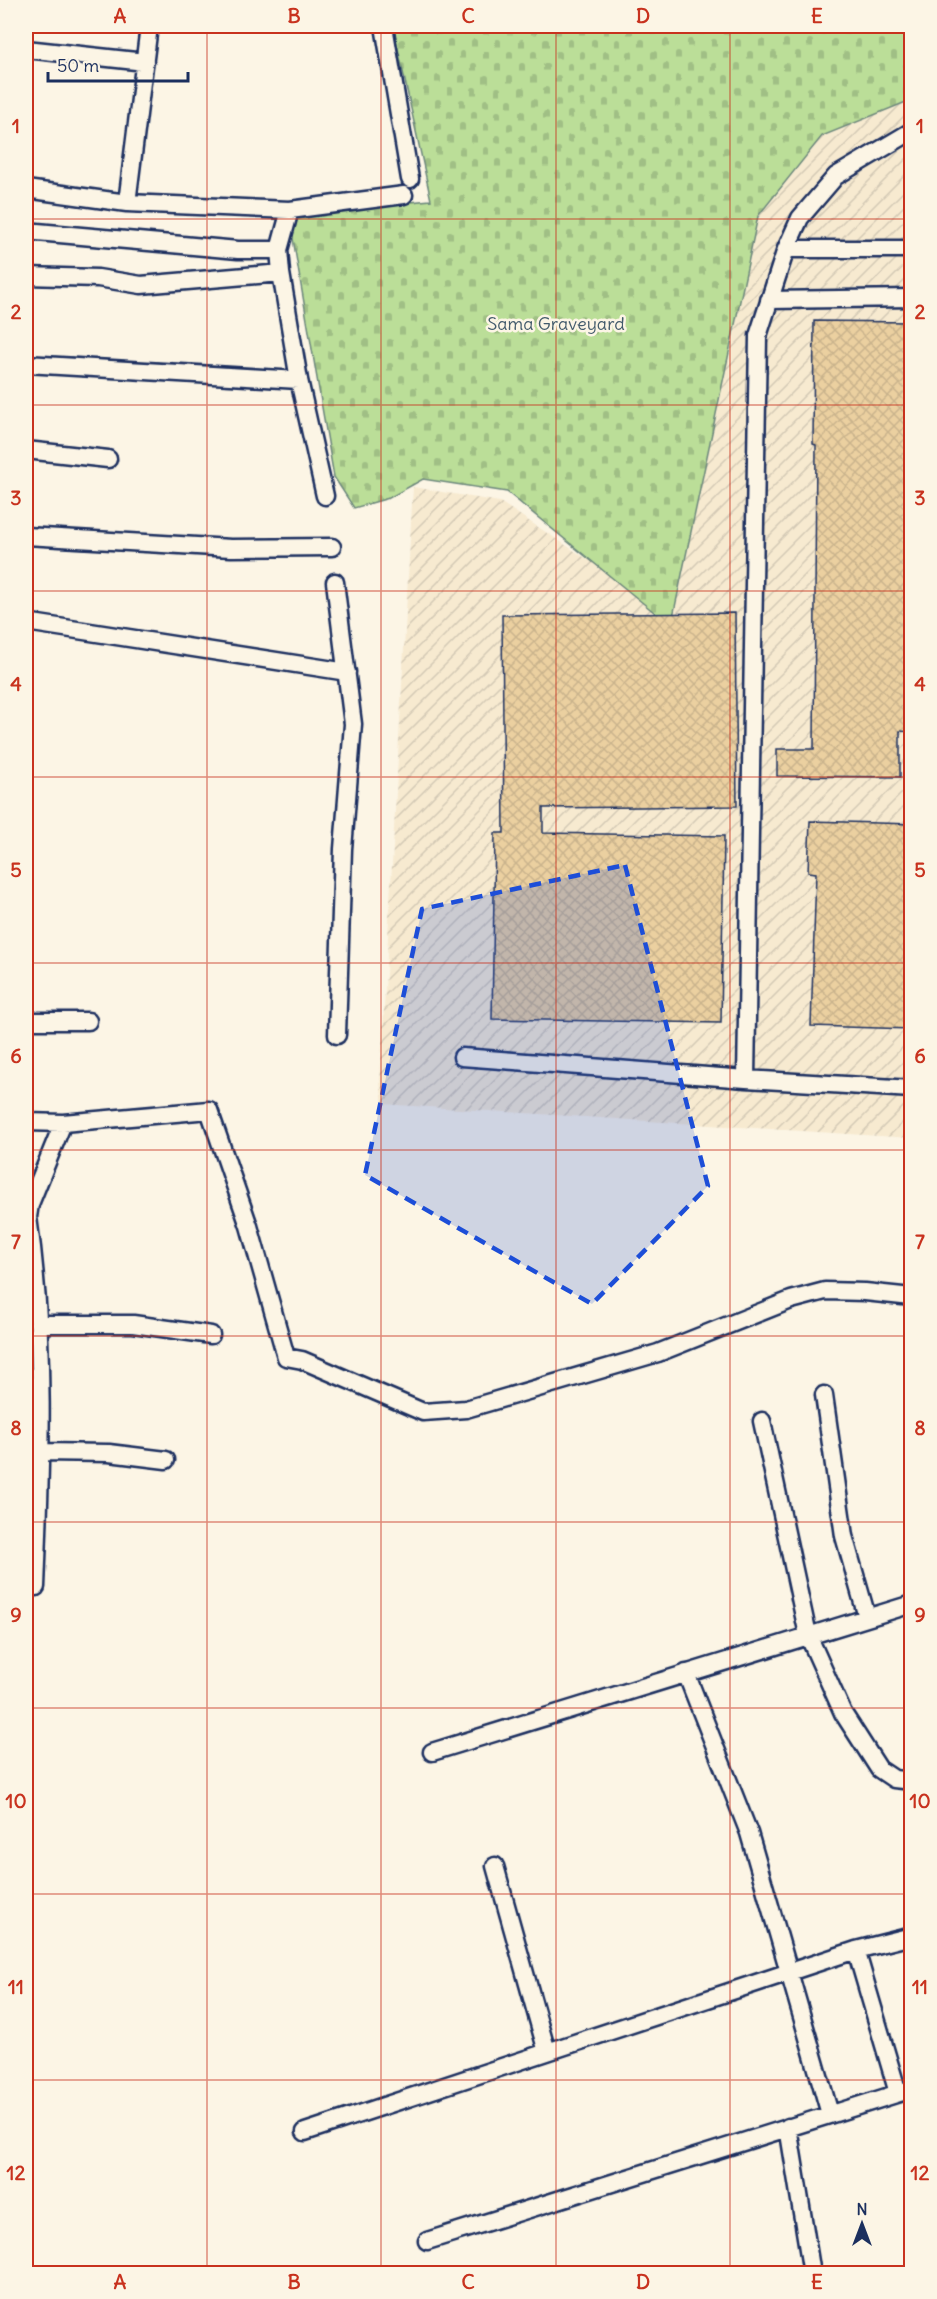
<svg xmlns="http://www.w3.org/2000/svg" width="937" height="2299" viewBox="0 0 937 2299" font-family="Delius,sans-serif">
  <defs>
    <pattern id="industrial-furrows" width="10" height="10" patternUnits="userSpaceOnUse" patternTransform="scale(1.5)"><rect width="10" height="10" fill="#f7ead0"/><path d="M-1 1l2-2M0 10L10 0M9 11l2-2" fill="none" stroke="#d3c9b5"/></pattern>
    <pattern id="cemetery-stones" width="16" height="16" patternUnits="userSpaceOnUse" patternTransform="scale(1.5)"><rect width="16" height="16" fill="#bbde98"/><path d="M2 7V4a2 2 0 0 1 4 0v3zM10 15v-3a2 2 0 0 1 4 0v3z" fill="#a0bf85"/></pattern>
    <pattern id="building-cross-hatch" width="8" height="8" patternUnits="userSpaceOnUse" patternTransform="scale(1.5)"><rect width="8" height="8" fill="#ebd0a0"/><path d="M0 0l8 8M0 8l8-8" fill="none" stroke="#c9b38c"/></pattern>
  </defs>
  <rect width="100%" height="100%" fill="#fcf5e5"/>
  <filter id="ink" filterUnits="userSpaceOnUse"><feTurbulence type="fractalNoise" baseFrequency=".0167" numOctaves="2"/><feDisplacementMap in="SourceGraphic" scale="12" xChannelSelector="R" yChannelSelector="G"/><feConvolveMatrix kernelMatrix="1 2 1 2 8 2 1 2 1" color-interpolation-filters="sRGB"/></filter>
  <g filter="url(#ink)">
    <path fill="url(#industrial-furrows)" d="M752,26H911V1138L383,1104L380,1081L413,487L500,502L587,559Z"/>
    <path fill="url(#cemetery-stones)" stroke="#6b867b" stroke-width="1.5" d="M393,26H911V100L822,136L758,216L671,626L507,492L423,479L389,498L354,508L334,477L291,227L292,221L310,211L431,200Z"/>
    <path fill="url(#building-cross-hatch)" stroke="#1b2f5e" stroke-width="1.5" d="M814,321L912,322V732L900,731V777L777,776V749H814L816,445L813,444Z
      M735,613L737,806L543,808V833L724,836L721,1023L492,1019L495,833H504L502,615Z
      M810,821L912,824V1029L811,1026L816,873L808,872Z"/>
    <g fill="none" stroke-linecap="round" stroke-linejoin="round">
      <g stroke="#1b2f5e" stroke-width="21">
        <path id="street" d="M384,26L410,179
          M26,49L145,62
          M912,131L836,176L800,218L786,249L758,336L746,1079L912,1089
          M26,189L127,203L290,210L404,195
          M127,203L149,26
          M290,210L279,250L281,273L299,380L325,496
          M26,231L238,250H279
          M786,249H912
          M26,276L98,278L141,285L281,273
          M769,300L912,298
          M26,364L299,380
          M26,450L108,459
          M26,536L231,548L332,547
          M335,582L353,724L343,849L337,1035
          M26,622L347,672
          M26,1021H88
          M462,1057L746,1079
          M26,1122L63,1123L209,1110L249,1226L286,1357L302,1360L423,1412L466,1409L658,1353L791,1300L825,1291L865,1292L912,1297
          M38,1324H133L211,1335
          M824,1395L844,1536L867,1617
          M762,1421L808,1635L843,1713L879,1769L894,1779L912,1781
          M42,1452L109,1453L166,1460
          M36,1587C41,1464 46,1340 28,1217L30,1204L63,1123
          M686,1673L749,1833L830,2114
          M432,1752L912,1604
          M495,1866L547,2052
          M856,1950L898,2093
          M788,2127L812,2274
          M305,2132L856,1950L912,1936
          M427,2241L912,2089"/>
      </g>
      <use href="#street" stroke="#fcf5e5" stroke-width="16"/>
    </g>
  </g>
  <path fill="#1d4ed8" fill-opacity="0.2" stroke="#1d4ed8" stroke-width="4.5" stroke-dasharray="12 8" stroke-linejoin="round" d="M625,865L708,1186L592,1304L365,1175L422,909Z"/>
  <path fill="none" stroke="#c8321e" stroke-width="1.5" stroke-opacity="0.55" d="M207,26V2274M381,26V2274M556,26V2274M730,26V2274M26,219H912M26,405H912M26,591H912M26,777H912M26,963H912M26,1150H912M26,1336H912M26,1522H912M26,1708H912M26,1894H912M26,2080H912"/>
  <g text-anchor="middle" stroke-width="5" stroke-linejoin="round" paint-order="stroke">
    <g font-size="18" fill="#435b6c" stroke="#fcf5e5">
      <text x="556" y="330">Sama Graveyard</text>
    </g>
  </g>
  <rect width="937" height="2299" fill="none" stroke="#fcf5e5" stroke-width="66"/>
  <g transform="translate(862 2224)" stroke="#fcf5e5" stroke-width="4.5" paint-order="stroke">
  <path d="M0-4.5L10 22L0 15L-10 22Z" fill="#1b2f5e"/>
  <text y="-9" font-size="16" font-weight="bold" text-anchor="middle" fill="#1b2f5e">N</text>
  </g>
  <path d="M48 72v9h140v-9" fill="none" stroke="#1b2f5e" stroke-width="3"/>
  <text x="57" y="72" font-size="18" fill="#1b2f5e" stroke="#fcf5e5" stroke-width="4.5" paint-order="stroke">50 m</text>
  <rect x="33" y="33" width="871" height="2233" fill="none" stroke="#c8321e" stroke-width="2"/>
  <g font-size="20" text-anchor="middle" font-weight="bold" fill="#c8321e">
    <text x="120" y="23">A</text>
    <text x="294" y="23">B</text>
    <text x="468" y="23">C</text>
    <text x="643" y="23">D</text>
    <text x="817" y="23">E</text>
    <text x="16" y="133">1</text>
    <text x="920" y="133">1</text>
    <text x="16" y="319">2</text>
    <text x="920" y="319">2</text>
    <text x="16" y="505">3</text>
    <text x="920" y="505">3</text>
    <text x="16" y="691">4</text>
    <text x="920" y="691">4</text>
    <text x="16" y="877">5</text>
    <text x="920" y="877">5</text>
    <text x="16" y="1063">6</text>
    <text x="920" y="1063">6</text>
    <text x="16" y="1249">7</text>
    <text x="920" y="1249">7</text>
    <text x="16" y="1435">8</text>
    <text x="920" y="1435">8</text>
    <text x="16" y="1622">9</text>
    <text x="920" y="1622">9</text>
    <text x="16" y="1808">10</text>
    <text x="920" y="1808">10</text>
    <text x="16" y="1994">11</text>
    <text x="920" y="1994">11</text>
    <text x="16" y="2180">12</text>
    <text x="920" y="2180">12</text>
    <text x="120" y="2289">A</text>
    <text x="294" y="2289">B</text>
    <text x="468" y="2289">C</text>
    <text x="643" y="2289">D</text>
    <text x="817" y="2289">E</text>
  </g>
</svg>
